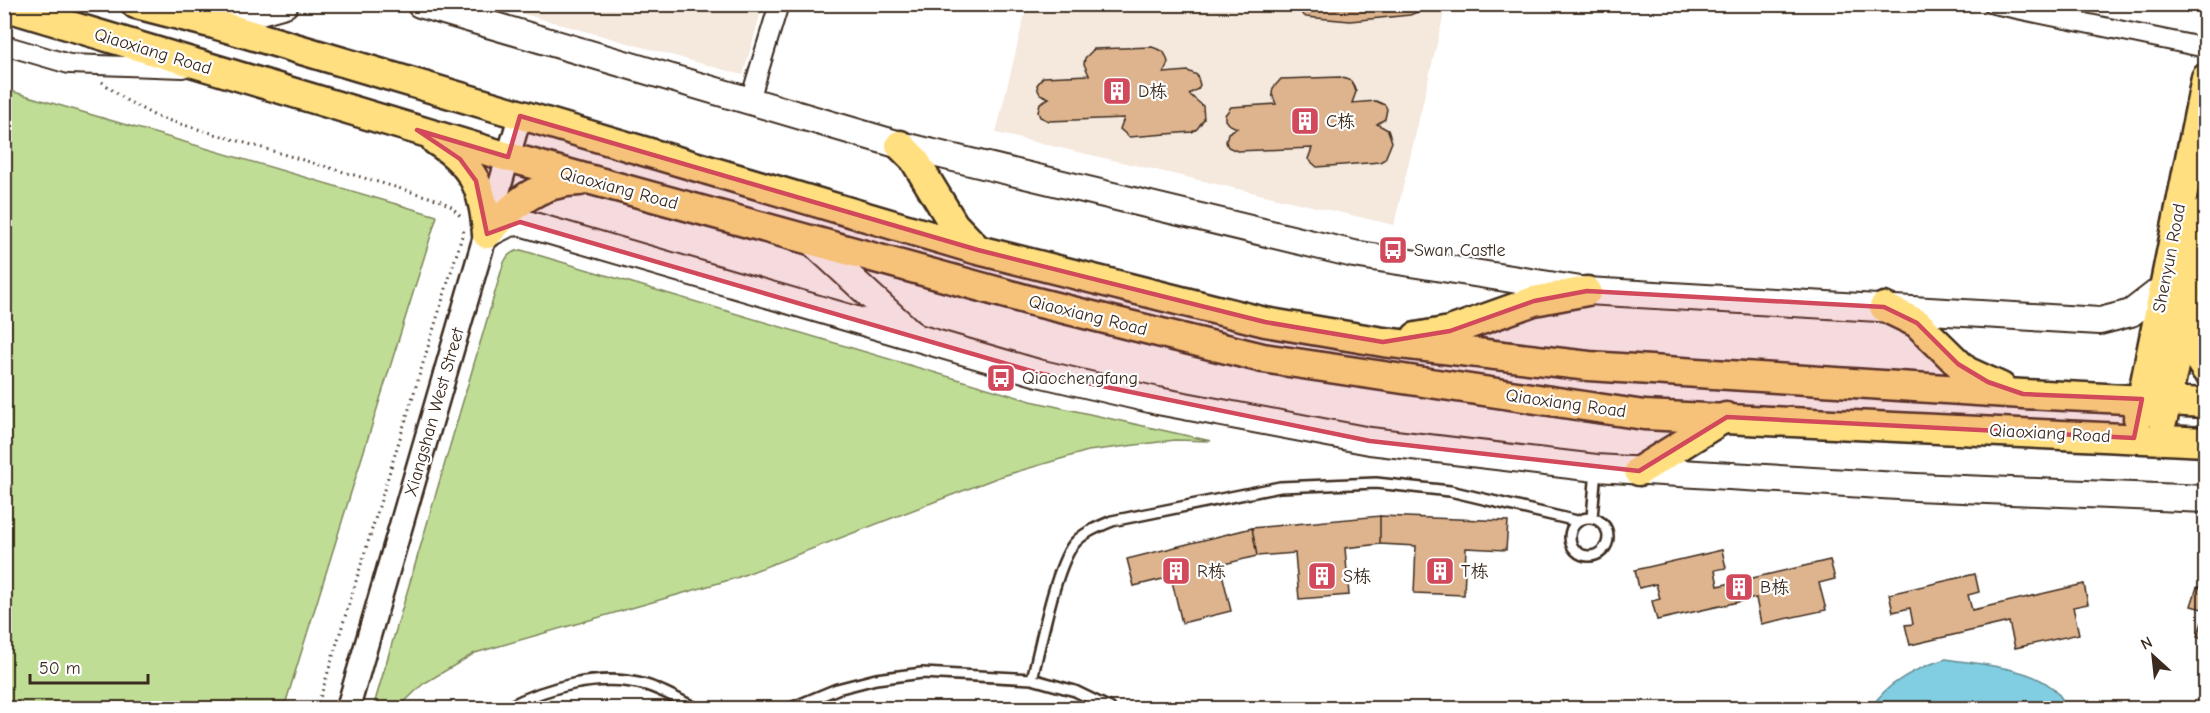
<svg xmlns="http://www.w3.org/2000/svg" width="2210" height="713" viewBox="0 0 2210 713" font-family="'Comic Neue','LXGW WenKai TC',sans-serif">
  <rect width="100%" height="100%" fill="#fff"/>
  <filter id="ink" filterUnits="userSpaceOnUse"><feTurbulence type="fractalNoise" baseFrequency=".0167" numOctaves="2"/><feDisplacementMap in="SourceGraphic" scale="12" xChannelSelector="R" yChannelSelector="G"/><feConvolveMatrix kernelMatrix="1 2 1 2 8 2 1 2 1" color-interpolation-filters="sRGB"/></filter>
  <g filter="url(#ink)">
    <path fill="#f5e8dd" d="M491,5H763L743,75Z
      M1027,5H1446L1394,225L996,133Z"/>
    <path fill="#bfdd95" stroke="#7d845a" stroke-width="1.5" d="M4,89L437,216L284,708H5Z
      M521,250L1031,401L1211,441L1175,440L1088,451L999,477L736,578L475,653L423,684L398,708H373L503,265C507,255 510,252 521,250Z"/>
    <path fill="#81cde1" stroke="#658c93" stroke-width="1.5" d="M1946,659C1981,665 2054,667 2066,708H1871C1886,683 1918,667 1946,659Z"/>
    <path fill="#deb48f" stroke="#3b2a1e" stroke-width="1.5" d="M1437,4L1410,15L1350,21L1306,17L1302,14L1299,5Z
      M1152,47L1163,51L1166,56L1168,62L1164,73L1188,71L1197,75L1200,85L1198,89L1189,94L1203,106L1204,119L1197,129L1192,132L1129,137L1120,129L1124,118L1049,121L1040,117L1038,112L1040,103L1049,98L1040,94L1038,90L1037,85L1043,77L1089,75L1084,64L1085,58L1094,49Z
      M1340,77L1351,81L1354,86L1356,92L1352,103L1376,101L1385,105L1387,109L1385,119L1377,124L1388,130L1392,142L1385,159L1380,162L1317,167L1308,159L1312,148L1237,151L1228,147L1226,142L1228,133L1237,128L1228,124L1225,120V115L1231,107L1276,104L1272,94L1273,88L1281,79Z
      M1380,516L1508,521L1506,550L1466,548L1464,595L1414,593L1416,546L1380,544Z
      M1380,516V544L1345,548L1349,595L1299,599L1295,553L1257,556L1252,528Z
      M1252,528L1257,556L1220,565L1231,611L1182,623L1171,577L1134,586L1127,559Z
      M1722,550L1726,568L1715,570L1718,586L1830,560L1835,579L1819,583L1826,610L1761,624L1756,598L1657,620L1652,601L1660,599L1656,584L1639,588L1635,570Z
      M1975,574L1979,592L1968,595L1972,610L2084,584L2088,604L2073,607L2079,634L2015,648L2009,622L1910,645L1905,625L1913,624L1910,608L1893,612L1889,594Z
      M2197,587L2206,590V610L2191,606Z
      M2206,611V639L2197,636Z
      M974,703L975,707L1002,705V708H954L953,705Z"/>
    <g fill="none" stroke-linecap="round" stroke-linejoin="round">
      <g stroke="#3b2a1e" stroke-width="14">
        <path id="service" d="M1570 537a19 19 0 1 1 38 0a19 19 0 1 1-38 0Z
          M1592,518L1596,469
          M1032,679C1040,647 1055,569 1073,545C1082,533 1098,527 1112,521L1280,487L1376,483L1450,491L1577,521
          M506,708C547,687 600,672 646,685C663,690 681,701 696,708
          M791,708L837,689L876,679L922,673L1032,679L1075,691L1110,708"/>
      </g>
      <g stroke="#3b2a1e" stroke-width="22">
        <path id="minor" d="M1993,4L2206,48
          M4,45L69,64L183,68
          M749,103L779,4"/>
      </g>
      <g stroke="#3b2a1e" stroke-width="27">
        <path id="tertiary" d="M348,708L520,116"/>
      </g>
      <g stroke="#3b2a1e" stroke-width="30">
        <path id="secondary" d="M420,4L900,145L1354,254L1587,291L2100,321L2131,313L2162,289
          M214,24L285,4
          M487,234L509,223L520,222L1038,373L1158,401L1370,441L1596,468L1915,487L2206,499
          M811,241L914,336
          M2188,301L2206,322"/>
      </g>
      <g stroke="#3b2a1e" stroke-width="33">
        <path id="primary" d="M136,4L214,24L978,250L1265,322L1383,342L1589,366L2023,394L2206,403
          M4,6L508,157L1032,301L1263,358L1644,415L2206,442
          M436,141C474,165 484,190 487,234
          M900,145L914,159L954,225L978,250
          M487,234C514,204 537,182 580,181
          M1884,307L1917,323L1966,371L2001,387
          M2185,320L2193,350L2206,370
          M1416,337L1450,331L1534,301L1587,291
          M2138,418L2206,78
          M2163,419L2206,212
          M1639,471L1726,417"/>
      </g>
      <path stroke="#3b2a1e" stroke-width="3" stroke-dasharray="1.5 4.5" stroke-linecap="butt" d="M102,82L124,99L157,117L439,200L452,207L462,218
        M317,708L464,230"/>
      <use href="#service" stroke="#fff" stroke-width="9"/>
      <use href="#minor" stroke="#fff" stroke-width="18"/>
      <use href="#tertiary" stroke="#fff" stroke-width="22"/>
      <use href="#secondary" stroke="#fff" stroke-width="26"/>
      <use href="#primary" stroke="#ffdf80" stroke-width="28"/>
    </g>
  </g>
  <path fill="#d1495b" fill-opacity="0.2" stroke="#d1495b" stroke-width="4.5" stroke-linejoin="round" d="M520,116L978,250L1265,322L1383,342L1450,331L1534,301L1587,291L1884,307L1917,323L1958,364L1988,382L2023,394L2142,399L2134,438L1727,417L1639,471L1370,441L1038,373L520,222L487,234L476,181L460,159L417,130L508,157Z"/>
  <defs>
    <g id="building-square" transform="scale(1.5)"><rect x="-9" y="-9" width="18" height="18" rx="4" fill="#d1495b" stroke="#fff"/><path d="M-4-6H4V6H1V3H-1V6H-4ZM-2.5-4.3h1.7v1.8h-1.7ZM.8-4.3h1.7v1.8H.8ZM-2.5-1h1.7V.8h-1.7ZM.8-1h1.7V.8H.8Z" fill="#fff"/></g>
    <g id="bus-square" transform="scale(1.5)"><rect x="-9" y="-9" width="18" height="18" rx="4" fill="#d1495b" stroke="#fff"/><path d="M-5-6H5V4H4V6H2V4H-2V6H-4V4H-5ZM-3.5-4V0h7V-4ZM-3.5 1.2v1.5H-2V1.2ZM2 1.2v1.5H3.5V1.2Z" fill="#fff"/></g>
  </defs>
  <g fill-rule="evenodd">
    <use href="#building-square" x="1117" y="91"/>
    <use href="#building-square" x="1305" y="121"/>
    <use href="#bus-square" x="1393" y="250"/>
    <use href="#bus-square" x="1001" y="378"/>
    <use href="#building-square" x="1176" y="571"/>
    <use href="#building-square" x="1440" y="571"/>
    <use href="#building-square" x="1322" y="576"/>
    <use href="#building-square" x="1739" y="587"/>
  </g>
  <g text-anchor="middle" stroke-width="4.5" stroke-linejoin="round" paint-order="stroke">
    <g font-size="18" fill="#3b2a1e" stroke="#fff">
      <text transform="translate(153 51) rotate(17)" y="6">Qiaoxiang Road</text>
      <text transform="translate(619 188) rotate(15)" y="6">Qiaoxiang Road</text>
      <text transform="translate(2169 258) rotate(-79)" y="6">Shenyun Road</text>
      <text transform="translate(1088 315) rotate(14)" y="6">Qiaoxiang Road</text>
      <text transform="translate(1566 403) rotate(8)" y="6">Qiaoxiang Road</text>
      <text transform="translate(434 412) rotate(-74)" y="6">Xiangshan West Street</text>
      <text transform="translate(2050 433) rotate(3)" y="6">Qiaoxiang Road</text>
    </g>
    <g font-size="18" fill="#3b2a1e" stroke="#fff" text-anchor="start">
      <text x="1138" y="97">D栋</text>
      <text x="1326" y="127">C栋</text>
      <text x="1414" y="256">Swan Castle</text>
      <text x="1022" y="384">Qiaochengfang</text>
      <text x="1197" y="577">R栋</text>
      <text x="1461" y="577">T栋</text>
      <text x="1343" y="582">S栋</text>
      <text x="1760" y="593">B栋</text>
    </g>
  </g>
  <rect width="2210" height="713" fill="none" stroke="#fff" stroke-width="24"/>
  <rect x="12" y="12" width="2186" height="689" fill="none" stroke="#3b2a1e" stroke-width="2" filter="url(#ink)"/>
  <g transform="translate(2153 656) rotate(333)" stroke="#ffffff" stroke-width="4.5" paint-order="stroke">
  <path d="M0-4.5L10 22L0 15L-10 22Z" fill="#3b2a1e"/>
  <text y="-9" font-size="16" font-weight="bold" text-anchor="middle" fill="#3b2a1e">N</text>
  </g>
  <path d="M30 674v9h118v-9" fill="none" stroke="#3b2a1e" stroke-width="3"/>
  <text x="39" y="674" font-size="18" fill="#3b2a1e" stroke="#ffffff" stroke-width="4.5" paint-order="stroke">50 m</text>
</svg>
